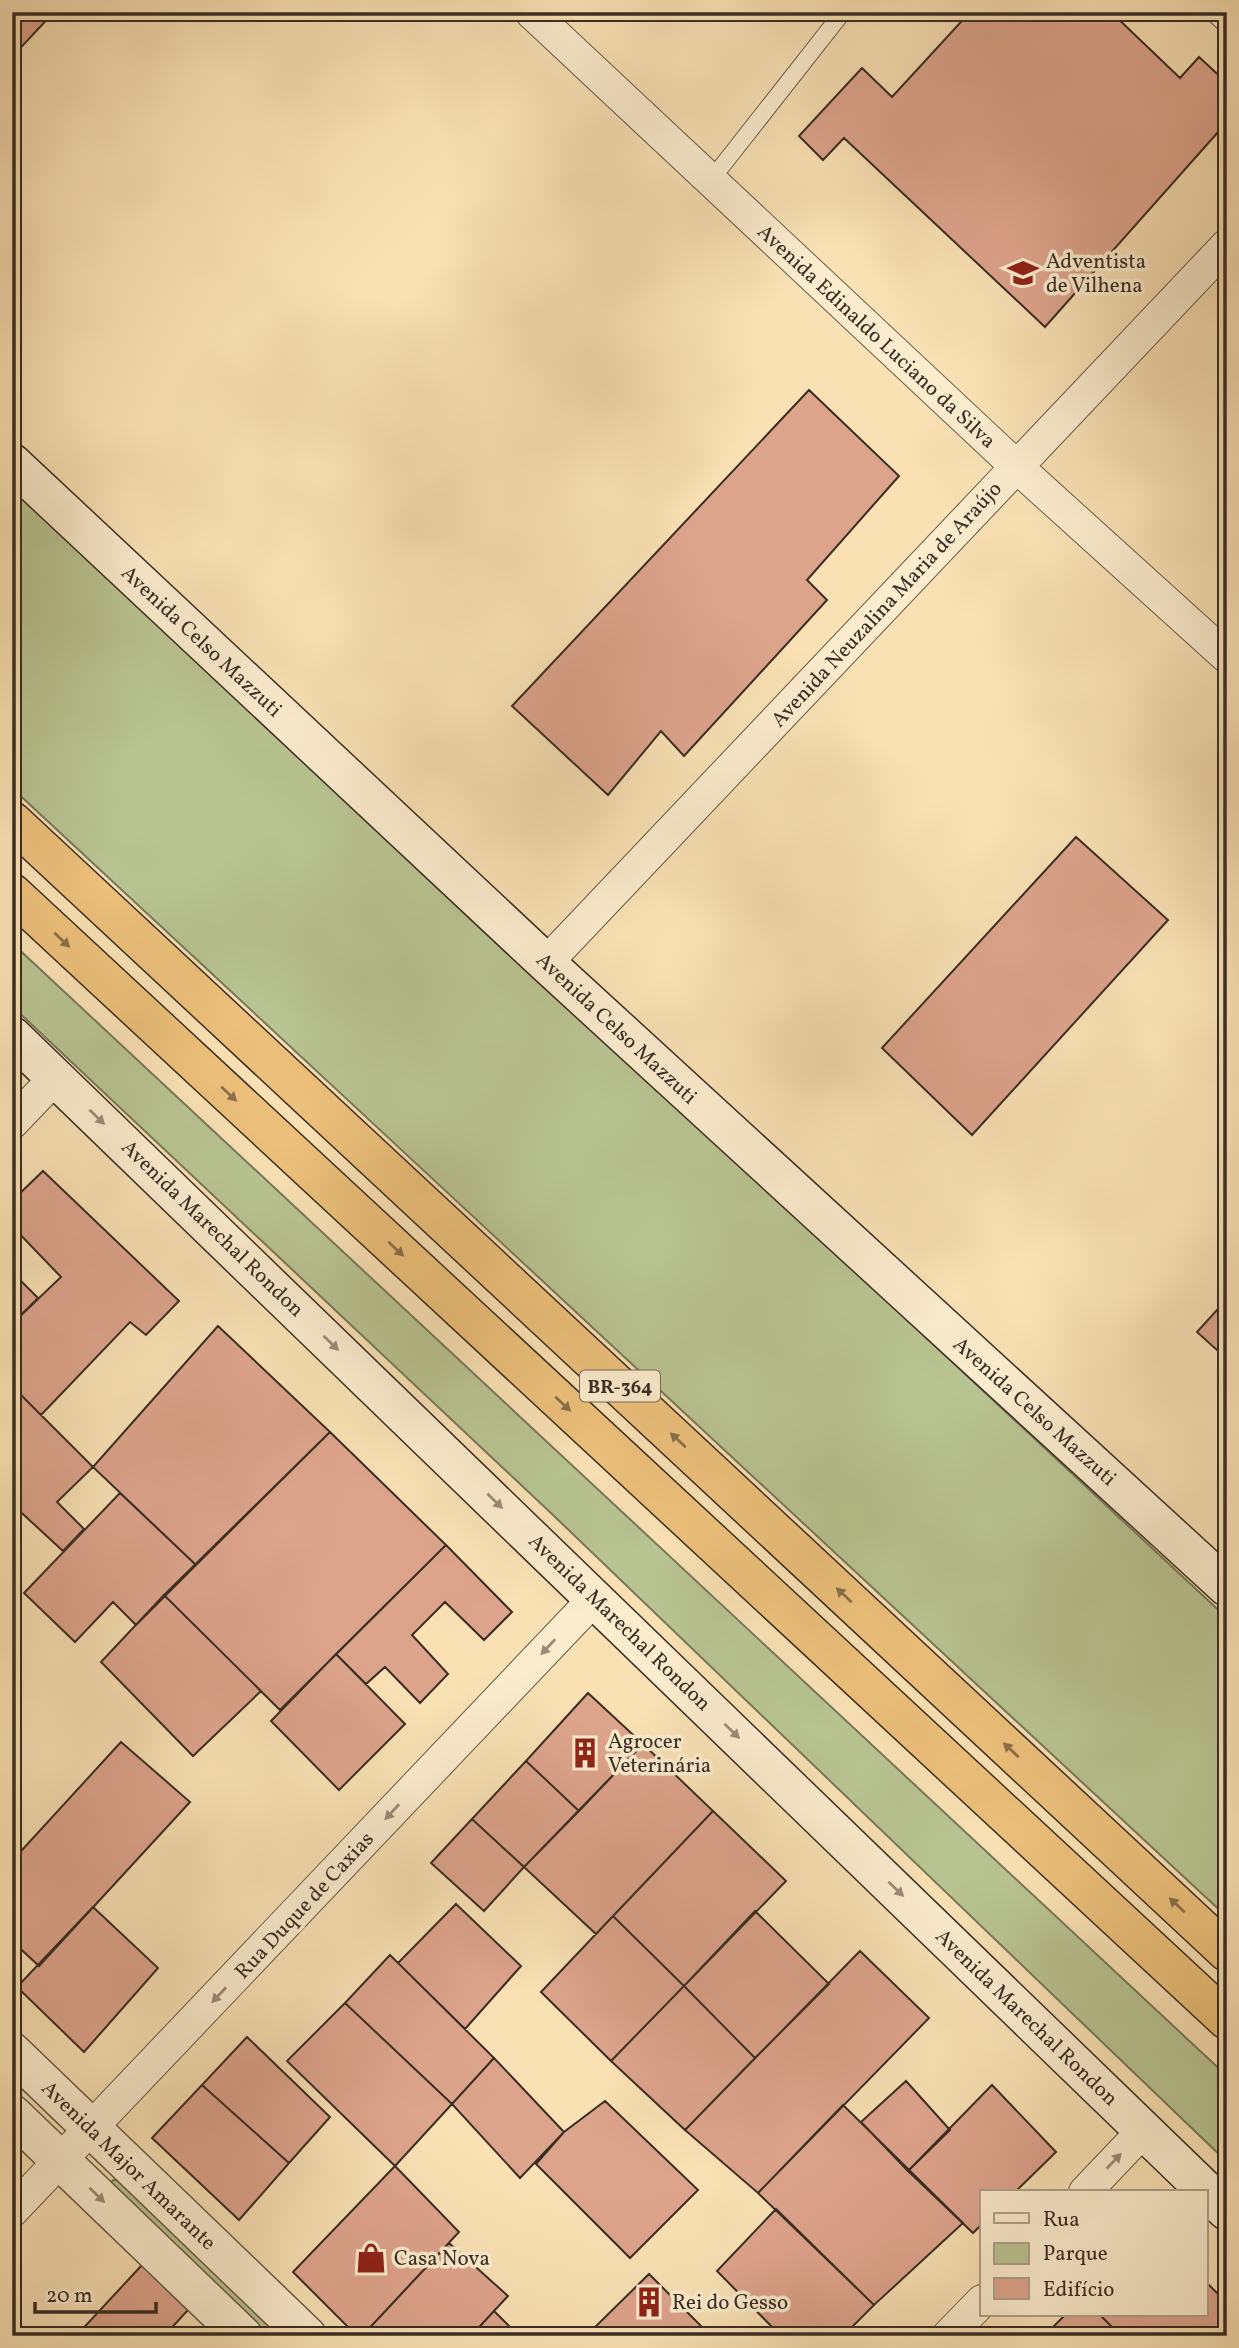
<svg xmlns="http://www.w3.org/2000/svg" width="1239" height="2348" viewBox="0 0 1239 2348" font-family="Vollkorn,serif">
  <rect width="100%" height="100%" fill="#f9e1b4"/>
  <filter id="stains"><feTurbulence type="fractalNoise" baseFrequency=".00286" numOctaves="4"/><feColorMatrix values="0 0 0 0 .2 0 0 0 0 .09 0 0 0 0 .02 0 0 0 .5 -.17"/></filter>
  <radialGradient id="worn" r=".72"><stop offset=".6" stop-color="#630" stop-opacity="0"/><stop offset="1" stop-color="#630" stop-opacity=".3"/></radialGradient>
  <path fill="#b8c491" stroke="#79785a" stroke-width="2" d="M12,486L1227,1618V1917L12,788Z
    M12,943L1227,2076V2162L553,1515L12,1006Z
    M113,2180L122,2181L283,2336H251L108,2185Z"/>
  <path fill="#dda48c" stroke="#3a2d24" stroke-width="2" d="M12,12H54L12,57Z
    M970,12H993L995,15L997,12H1111L1180,78L1199,57L1227,83V122L1045,327L844,138L823,160L799,136L862,68L892,97Z
    M809,390L899,476L807,580L827,600L684,756L661,731L608,795L512,706Z
    M1076,837L1168,920L972,1135L882,1048Z
    M43,1171L179,1301L146,1335L130,1322L41,1415L12,1386V1324L61,1277L12,1226V1201Z
    M12,1272L38,1298L12,1324Z
    M1227,1299V1359L1197,1332Z
    M218,1326L330,1432L196,1565L93,1467Z
    M12,1386L93,1467L57,1502L84,1529L63,1551L12,1504Z
    M330,1432L446,1545L280,1710L164,1595Z
    M120,1493L196,1565L136,1625L113,1602L75,1642L24,1593Z
    M446,1545L512,1612L484,1640L445,1602L412,1635L448,1674L420,1703L385,1667L366,1684L336,1654Z
    M164,1595L261,1691L193,1756L101,1662Z
    M336,1654L405,1724L339,1790L271,1721Z
    M588,1693L643,1744L579,1811L526,1761Z
    M121,1742L190,1802L39,1966L12,1941V1861Z
    M643,1744L713,1811L596,1934L524,1867Z
    M526,1761L579,1811L524,1867L472,1819Z
    M713,1811L786,1881L684,1986L613,1916Z
    M472,1819L524,1867L484,1911L431,1863Z
    M456,1904L521,1966L465,2029L398,1963Z
    M93,1907L158,1968L84,2052L17,1987Z
    M755,1911L829,1984L755,2058L684,1986Z
    M613,1916L684,1986L611,2061L541,1992Z
    M860,1951L929,2018L758,2193L685,2130Z
    M390,1955L494,2058L452,2104L345,2003Z
    M684,1986L755,2058L685,2130L611,2061Z
    M345,2003L452,2104L395,2166L287,2061Z
    M247,2037L330,2117L289,2163L202,2085Z
    M494,2058L564,2132L520,2178L452,2104Z
    M906,2081L950,2130L908,2171L861,2122Z
    M202,2085L289,2163L239,2220L152,2138Z
    M992,2085L1056,2152L1015,2192H982V2224L973,2233L908,2171Z
    M605,2101L698,2190L630,2258L536,2164L564,2132Z
    M843,2105L963,2223L874,2305L758,2193Z
    M395,2166L459,2232L362,2336H357L293,2272Z
    M776,2209L874,2305L843,2336H781L717,2271Z
    M449,2243L508,2296L494,2311L471,2336H362Z
    M142,2265L188,2310L164,2336H76Z
    M649,2274L711,2336H597L592,2330Z
    M1206,2282L1227,2303V2336H1121L1100,2315H1206Z
    M494,2311L519,2336H471Z
    M1065,2315H1100L1121,2336H1044Z"/>
  <g fill="none" stroke-linecap="round" stroke-linejoin="round">
    <g stroke="#6a5a48" stroke-width="18">
      <path id="service" d="M1212,12L1227,26
        M711,180L843,12"/>
    </g>
    <g stroke="#6a5a48" stroke-width="34">
      <path id="minor" d="M531,12L1017,467L1227,657
        M546,963L1227,245
        M12,1123L56,1077
        M1085,2192L1144,2130
        M12,2211L595,1598
        M948,2336L982,2301"/>
    </g>
    <g stroke="#6a5a48" stroke-width="41">
      <path id="tertiary" d="M12,2052L307,2336
        M12,2114L243,2336"/>
    </g>
    <g stroke="#3a2d24" stroke-width="41">
      <path id="secondary" d="M12,463L546,963L1227,1587
        M12,1036L1227,2211"/>
    </g>
    <g stroke="#3a2d24" stroke-width="41">
      <path id="trunk" d="M12,821L1227,1952
        M12,893L1227,2020"/>
    </g>
    <use href="#service" stroke="#fbecce" stroke-width="16"/>
    <use href="#minor" stroke="#fbecce" stroke-width="32"/>
    <use href="#tertiary" stroke="#fbecce" stroke-width="38"/>
    <use href="#secondary" stroke="#fbecce" stroke-width="38"/>
    <use href="#trunk" stroke="#ecc07a" stroke-width="38"/>
  </g>
  <defs><path id="oneway-solid" d="M-6-.8H1V-3.2L6.5 0L1 3.2V.8H-6Z" transform="scale(1.75)"/></defs>
  <g fill="#8a6f4b">
    <use href="#oneway-solid" transform="translate(62 940) rotate(43)"/>
    <use href="#oneway-solid" transform="translate(229 1094) rotate(43)"/>
    <use href="#oneway-solid" transform="translate(396 1249) rotate(43)"/>
    <use href="#oneway-solid" transform="translate(563 1404) rotate(43)"/>
    <use href="#oneway-solid" transform="translate(678 1440) rotate(-137)"/>
    <use href="#oneway-solid" transform="translate(844 1595) rotate(-137)"/>
    <use href="#oneway-solid" transform="translate(1011 1750) rotate(-137)"/>
    <use href="#oneway-solid" transform="translate(1177 1905) rotate(-137)"/>
  </g>
  <g fill="#9a8c79">
    <use href="#oneway-solid" transform="translate(97 1117) rotate(44)"/>
    <use href="#oneway-solid" transform="translate(331 1343) rotate(44)"/>
    <use href="#oneway-solid" transform="translate(495 1501) rotate(44)"/>
    <use href="#oneway-solid" transform="translate(548 1647) rotate(133)"/>
    <use href="#oneway-solid" transform="translate(732 1731) rotate(44)"/>
    <use href="#oneway-solid" transform="translate(392 1812) rotate(133)"/>
    <use href="#oneway-solid" transform="translate(896 1889) rotate(44)"/>
    <use href="#oneway-solid" transform="translate(219 1995) rotate(133)"/>
    <use href="#oneway-solid" transform="translate(1114 2161) rotate(-46)"/>
    <use href="#oneway-solid" transform="translate(97 2195) rotate(44)"/>
  </g>
  <defs>
    <g id="school-bare" transform="scale(2.415)"><path d="M0-5L7-2L0 1L-7-2ZM-4 1L0 2.5L4 1V4Q0 6-4 4Z" fill="#8f2418" stroke="#fbecce" stroke-width="2.5" paint-order="stroke"/></g>
    <g id="building-bare" transform="scale(2.415)"><path d="M-4-6H4V6H1V3H-1V6H-4ZM-2.5-4.3h1.7v1.8h-1.7ZM.8-4.3h1.7v1.8H.8ZM-2.5-1h1.7V.8h-1.7ZM.8-1h1.7V.8H.8Z" fill="#8f2418" stroke="#fbecce" stroke-width="2.5" paint-order="stroke"/></g>
    <g id="shop-bare" transform="scale(2.415)"><path d="M-5-2.5h2.3a2.7 3.5 0 0 1 5.4 0H5L5.5 6h-11ZM-1.5-2.5h3a1.5 2.3 0 0 0-3 0Z" fill="#8f2418" stroke="#fbecce" stroke-width="2.5" paint-order="stroke"/></g>
  </defs>
  <g fill-rule="evenodd">
    <use href="#school-bare" x="1023" y="273"/>
    <use href="#building-bare" x="585" y="1753"/>
    <use href="#shop-bare" x="371" y="2258"/>
    <use href="#building-bare" x="649" y="2302"/>
  </g>
  <g text-anchor="middle" stroke-width="7" stroke-linejoin="round" paint-order="stroke">
    <rect fill="#fbecce" stroke="#746657" stroke-width="2" x="580" y="1370.5" width="80" height="31" rx="5"/>
    <g font-size="19" font-weight="bold" fill="#3a2d24">
      <text x="620" y="1393">BR-364</text>
    </g>
    <g font-size="21" fill="#3a2d24" stroke="#fbecce" text-anchor="start">
      <text x="1046" y="268">Adventista<tspan x="1046" dy="24">de Vilhena</tspan></text>
      <text x="608" y="1748">Agrocer<tspan x="608" dy="24">Veterinária</tspan></text>
      <text x="394" y="2265">Casa Nova</text>
      <text x="672" y="2309">Rei do Gesso</text>
    </g>
    <g font-size="21" fill="#3a2d24" stroke="#fbecce">
      <text transform="translate(877 336) rotate(43)" y="7">Avenida Edinaldo Luciano da Silva</text>
      <text transform="translate(886 604) rotate(-47)" y="7">Avenida Neuzalina Maria de Araújo</text>
      <text transform="translate(202 641) rotate(43)" y="7">Avenida Celso Mazzuti</text>
      <text transform="translate(617 1028) rotate(43)" y="7">Avenida Celso Mazzuti</text>
      <text transform="translate(213 1228) rotate(44)" y="7">Avenida Marechal Rondon</text>
      <text transform="translate(1035 1411) rotate(42)" y="7">Avenida Celso Mazzuti</text>
      <text transform="translate(620 1622) rotate(44)" y="7">Avenida Marechal Rondon</text>
      <text transform="translate(304 1905) rotate(-47)" y="7">Rua Duque de Caxias</text>
      <text transform="translate(1027 2017) rotate(44)" y="7">Avenida Marechal Rondon</text>
      <text transform="translate(129 2165) rotate(44)" y="7">Avenida Major Amarante</text>
    </g>
  </g>
  <rect width="1239" height="2348" fill="none" stroke="#f9e1b4" stroke-width="42"/>
  <rect x="14" y="14" width="1211" height="2320" fill="none" stroke="#3a2d24" stroke-width="3.5"/>
  <rect x="21" y="21" width="1197" height="2306" fill="none" stroke="#3a2d24" stroke-width="2"/>
  <rect x="980" y="2190" width="228" height="126" fill="#fbecce" stroke="#aea08a" stroke-width="2"/>
  <rect x="994" y="2213" width="35" height="10" fill="#fbecce" stroke="#aea08a" stroke-width="2"/>
  <text x="1043" y="2226" font-size="21" fill="#3a2d24">Rua</text>
  <rect x="994" y="2243" width="35" height="21" fill="#b8c491" stroke="#aea08a" stroke-width="2"/>
  <text x="1043" y="2260" font-size="21" fill="#3a2d24">Parque</text>
  <rect x="994" y="2278" width="35" height="21" fill="#dda48c" stroke="#aea08a" stroke-width="2"/>
  <text x="1043" y="2296" font-size="21" fill="#3a2d24">Edifício</text>
  <path d="M35 2302v10h121v-10" fill="none" stroke="#3a2d24" stroke-width="3.5"/>
  <text x="46" y="2302" font-size="21" fill="#3a2d24" stroke="#fbecce" stroke-width="5" paint-order="stroke">20 m</text>
  <rect width="100%" height="100%" filter="url(#stains)"/>
  <rect width="100%" height="100%" fill="url(#worn)"/>
</svg>
